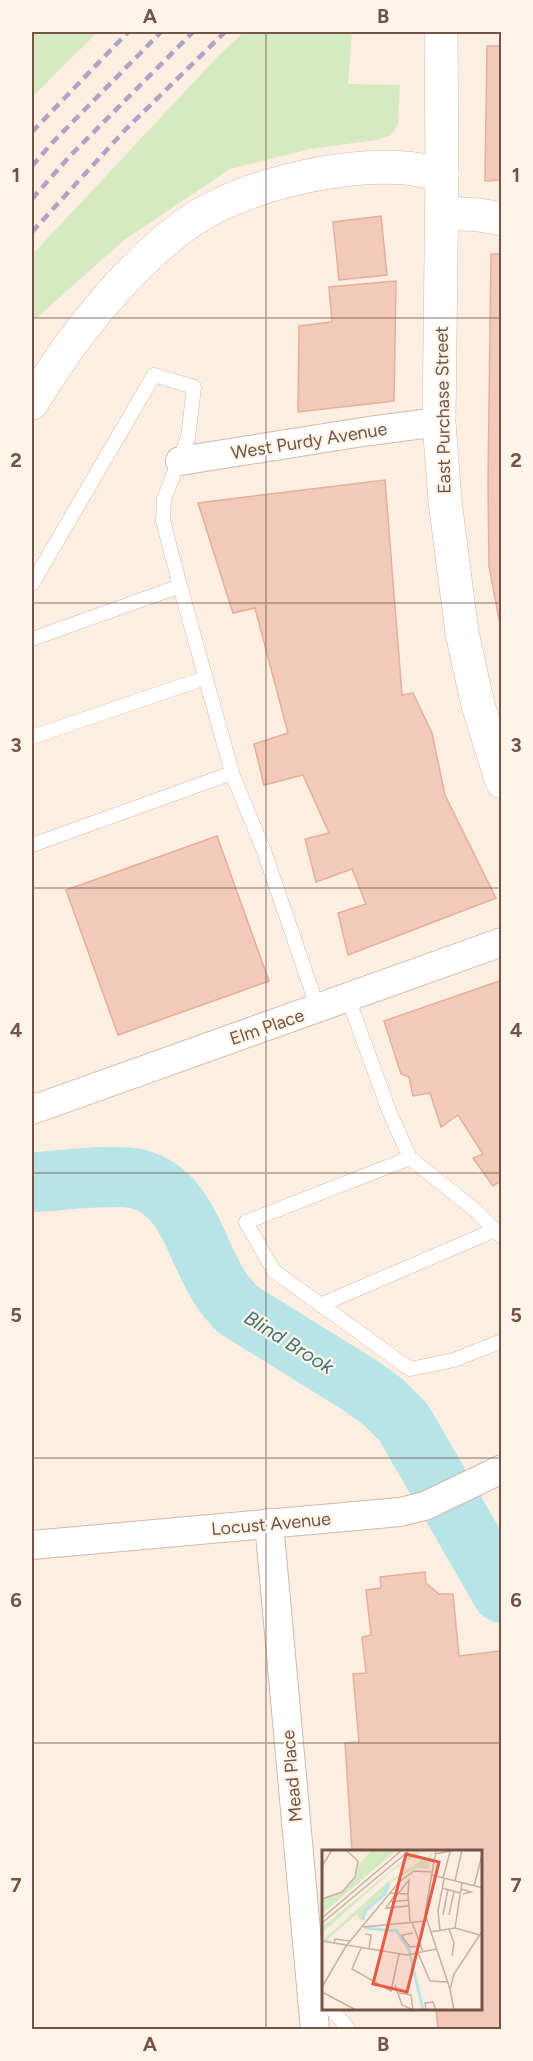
<svg xmlns="http://www.w3.org/2000/svg" width="533" height="2061" viewBox="0 0 533 2061" font-family="Figtree,sans-serif">
  <rect width="100%" height="100%" fill="#fcefe2"/>
  <path fill="#d5eac1" d="M32,32H98L32,97Z
    M244,32H352L348,84L400,85L398,125L390,136L376,140L310,149L230,169L124,240L32,322V255L219,55Z"/>
  <g fill="none" stroke-linecap="round" stroke-linejoin="round">
    <path stroke="#b7e4e6" stroke-width="60" d="M32,1182C61,1181 112,1173 138,1179C189,1192 196,1254 222,1291C226,1297 232,1303 237,1309L361,1386L383,1402L404,1423L502,1593"/>
  </g>
  <path fill="#f2caba" stroke="#e4af9a" stroke-width="1.5" d="M487,46H502V180L485,181Z
    M381,216L387,275L339,280L333,222Z
    M491,254H502V635L489,566L488,483Z
    M396,281L394,401L298,412L299,326L332,322L329,287Z
    M385,480L402,695L413,693L432,733L445,795L496,898L348,955L338,913L366,904L352,869L316,882L305,839L329,833L303,775L264,785L254,744L288,733L255,608L233,613L198,503Z
    M217,836L269,981L118,1035L66,890Z
    M502,980V1180L493,1186L473,1158L483,1154L458,1115L441,1127L430,1093L413,1096L409,1077L401,1074L384,1021Z
    M425,1572L426,1583L439,1594H453L459,1656L499,1651L502,1673V2030H438L436,2008H480V1851H352L345,1743L359,1742L353,1674L366,1673L362,1637L371,1635L366,1590L381,1588L380,1577Z"/>
  <g fill="none" stroke-linecap="round" stroke-linejoin="round">
    <g stroke="#cfb8ac" stroke-width="15">
      <path id="service" d="M32,584L154,375L194,387L188,438L164,499L163,521L180,586
        M32,639L180,586L233,776L264,851L318,1009
        M32,737L205,678
        M32,845L232,773
        M348,998L389,1111L410,1158L475,1210L502,1237
        M410,1158L246,1222L274,1271L410,1369L454,1360L502,1341
        M320,1305L495,1230
        M331,2008L349,2030"/>
    </g>
    <g stroke="#cfb8ac" stroke-width="30">
      <path id="minor" d="M180,461L369,431L439,422
        M32,1110L502,942
        M269,1523L315,2030
        M32,1545L400,1512L425,1506L502,1469"/>
    </g>
    <g stroke="#cfb8ac" stroke-width="34">
      <path id="tertiary" d="M442,213L479,215L502,219
        M32,403C69,341 123,272 181,228C236,186 338,163 406,168C418,169 430,172 442,174"/>
    </g>
    <g stroke="#d2b7a9" stroke-width="34">
      <path id="secondary" d="M441,32L442,174L439,422L445,501L462,633L478,705L502,782"/>
    </g>
    <use href="#service" stroke="#fff" stroke-width="14"/>
    <use href="#minor" stroke="#fff" stroke-width="28"/>
    <use href="#tertiary" stroke="#fff" stroke-width="33"/>
    <use href="#secondary" stroke="#fff" stroke-width="33"/>
    <path stroke="#b1a1c5" stroke-width="4.5" stroke-dasharray="9 6" stroke-linecap="butt" d="M32,132L128,32
      M32,166L52,143L161,32
      M32,199L68,158L193,32
      M32,232L125,130L225,32"/>
  </g>
  <path fill="none" stroke="#745448" stroke-width="1.5" stroke-opacity="0.55" d="M266,32V2030M32,318H502M32,603H502M32,888H502M32,1173H502M32,1458H502M32,1743H502"/>
  <g text-anchor="middle" stroke-width="4.5" stroke-linejoin="round" paint-order="stroke">
    <g font-size="18" fill="#745448" stroke="#fff4e8">
      <text transform="translate(443 410) rotate(-91)" y="6">East Purchase Street</text>
      <text transform="translate(309 441) rotate(-9)" y="6">West Purdy Avenue</text>
      <text transform="translate(267 1027) rotate(-19)" y="6">Elm Place</text>
      <text transform="translate(271 1524) rotate(-5)" y="6">Locust Avenue</text>
      <text transform="translate(292 1776) rotate(-95)" y="6">Mead Place</text>
    </g>
    <g font-size="20" font-style="italic" fill="#3c7679" stroke="#fff4e8">
      <text transform="translate(289 1342) rotate(32)" y="7">Blind Brook</text>
    </g>
  </g>
  <g transform="translate(322 1850)">
    <rect width="160" height="160" fill="#fcefe2"/>
    <path d="M50,0H75L0,64V50L22,41L33,28L36,15ZM94,0H102L70,21L0,83V77ZM111,3L106,19L95,18L69,32L67,40L47,58L39,72L35,64L6,89L11,92L1,90L67,31Z" fill="#d5eac1"/>
    <path fill="none" stroke="#b7e4e6" stroke-width="3" d="M41,70L43,61L63,44L66,33M43,78L75,81L87,100L101,160"/>
    <path fill="none" stroke="#c6b1a4" stroke-width="1.5" d="M114,0L103,64L128,139M113,4L133,0M0,16L10,0M110,25L161,38M121,28L128,2M133,31L140,0M152,36L161,1M120,38L138,43M139,39L149,42L141,44M68,43L86,44L88,72M75,45L87,30L86,44M72,46L64,58L86,56M0,49L20,42L33,27L36,11L24,0M67,52L86,50M121,65L126,39M127,65L132,41M0,68L80,0M90,72L101,102M0,73L88,0M41,77L104,71M133,78L140,33M127,79L132,93L130,106M118,81L116,61L122,29M108,82L133,78L158,85M91,83L80,85L81,88L88,97L99,96M43,84L49,85L47,99M0,91L85,105L114,99M12,94L13,89L28,91M39,98L30,119L69,141L77,104M96,103L108,131L126,132M73,135L80,155L91,160L89,145L77,143M0,137L24,96L77,32L92,21L109,22M0,142L34,160M104,160L103,153L111,152L114,160M132,160L128,139L132,124L161,80"/>
    <path fill="#e75a46" fill-opacity="0.15" stroke="#e75a46" stroke-width="3" d="M84,4L117,12L85,142L51,134Z"/>
    <rect width="160" height="160" fill="none" stroke="#745448" stroke-width="3"/>
  </g>
  <rect width="533" height="2061" fill="none" stroke="#fff4e8" stroke-width="66"/>
  <rect x="33" y="33" width="467" height="1995" fill="none" stroke="#745448" stroke-width="2"/>
  <g font-size="20" text-anchor="middle" font-weight="bold" fill="#745448">
    <text x="150" y="23">A</text>
    <text x="383" y="23">B</text>
    <text x="16" y="182">1</text>
    <text x="516" y="182">1</text>
    <text x="16" y="467">2</text>
    <text x="516" y="467">2</text>
    <text x="16" y="752">3</text>
    <text x="516" y="752">3</text>
    <text x="16" y="1037">4</text>
    <text x="516" y="1037">4</text>
    <text x="16" y="1322">5</text>
    <text x="516" y="1322">5</text>
    <text x="16" y="1607">6</text>
    <text x="516" y="1607">6</text>
    <text x="16" y="1892">7</text>
    <text x="516" y="1892">7</text>
    <text x="150" y="2051">A</text>
    <text x="383" y="2051">B</text>
  </g>
</svg>
